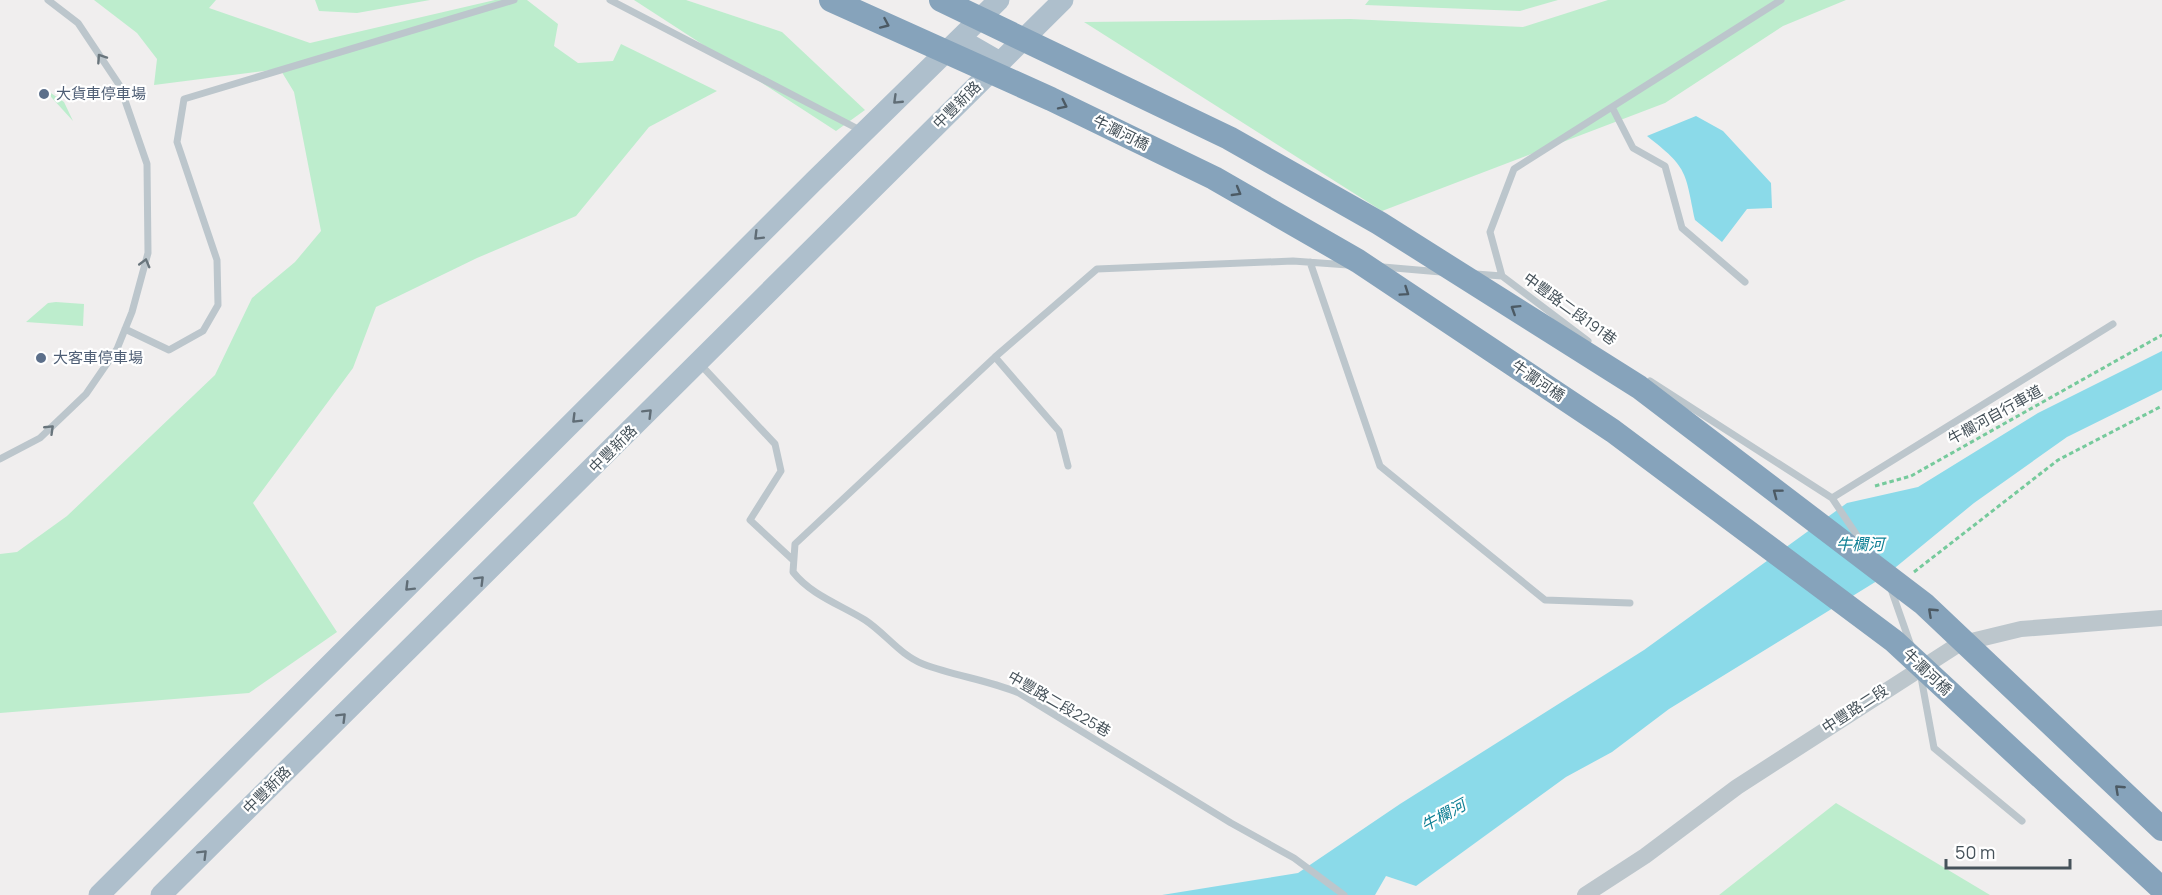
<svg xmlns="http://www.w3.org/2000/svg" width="2162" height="895" viewBox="0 0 2162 895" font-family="Manrope,'Noto Sans TC',sans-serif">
  <rect width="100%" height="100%" fill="#f0eeee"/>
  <path fill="#bdedcd" d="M94,0H216L209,8L310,43L495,0H527L558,24L554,46L578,63L613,61L621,44L717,91L649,127L576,216L477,258L376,307L353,368L253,503L337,632L249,693L0,713V554L17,552L67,516L215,375L252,298L295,262L321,231L294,92L280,69L154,85L157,59L137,33Z
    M315,0H430L357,13L319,11Z
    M634,0H686L782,32L865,110L836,131Z
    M1369,0H1558L1520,11L1365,5Z
    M1608,0H1846L1783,26L1665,103L1382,211L1084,22L1350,19L1523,27Z
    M42,87L64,102L73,121Z
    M56,302L84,304L83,326L26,322L48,303Z
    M1836,803L1990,895H1719Z"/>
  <path fill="#8bdae9" d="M1696,116L1723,131L1771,183L1772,208L1747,209L1722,242L1695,220C1685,171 1688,168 1647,136Z
    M2162,351V390L2067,437L1974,503L1885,576L1669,709L1612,752L1566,777L1416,886L1386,876L1375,895H1162L1298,873L1400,804L1644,650L1847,503L1918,487L2038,413Z"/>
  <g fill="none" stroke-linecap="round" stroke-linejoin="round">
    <path stroke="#76ca9c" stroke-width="3" stroke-dasharray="4.5 3" stroke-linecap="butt" d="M1875,486L1911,476L2162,335
      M1914,572L2058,460L2162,406"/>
    <path stroke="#bcc6cc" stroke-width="7" d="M610,0L860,130
      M1612,107L1633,148L1665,166L1682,228L1745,282
      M1310,262L1380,466L1545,600L1630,603
      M1383,267L1441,272
      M1476,274L1502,276
      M125,329L169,350L203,331L218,305L217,260L177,142L184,99L514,0
      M1588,341L1502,276L1490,232L1514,169L1781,0
      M995,357L795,544L793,572C811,595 841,605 865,620C885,633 900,655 923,664C955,676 988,680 1019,693L1231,823L1294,858L1344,895
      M699,363L775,444L781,471L750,520L793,560
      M1650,381L1832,498L1864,546
      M0,459L40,438L86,394L117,349L132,312L148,253L147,164L120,86L78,23L48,0
      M1068,466L1059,431L995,357L1097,269L1293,261L1348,265
      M1832,498L2113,324
      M1891,589L1911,646
      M1921,677L1934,748L2022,821"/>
    <path stroke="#bcc6cc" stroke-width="16" d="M1585,895L1645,856L1737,787L1959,644L2021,629L2162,618"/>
    <path stroke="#aebfcc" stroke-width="21" d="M960,39L1000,62
      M99,895L814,181L999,0
      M161,895L1063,0"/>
    <path stroke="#86a3bb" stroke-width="24" d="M831,0L1051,99L1214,178L1358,261L1613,431L1894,641L2162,889
      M941,0L1229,138L1379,223L1639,387L1924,604L2162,829"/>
  </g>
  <defs><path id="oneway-chevron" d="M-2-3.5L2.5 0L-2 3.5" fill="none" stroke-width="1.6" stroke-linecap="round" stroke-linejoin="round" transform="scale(1.5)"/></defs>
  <g stroke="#4c5a64">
    <use href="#oneway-chevron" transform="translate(885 24) rotate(24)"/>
    <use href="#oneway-chevron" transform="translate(1063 105) rotate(26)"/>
    <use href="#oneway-chevron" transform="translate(1237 192) rotate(30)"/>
    <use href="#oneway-chevron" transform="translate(1405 292) rotate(34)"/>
    <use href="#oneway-chevron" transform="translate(1515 309) rotate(-148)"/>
    <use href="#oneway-chevron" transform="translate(1777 493) rotate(-143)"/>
    <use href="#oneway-chevron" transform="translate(1932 612) rotate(-137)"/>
    <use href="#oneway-chevron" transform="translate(2119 789) rotate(-137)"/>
  </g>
  <g stroke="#69757c">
    <use href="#oneway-chevron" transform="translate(101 58) rotate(-124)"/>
    <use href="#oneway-chevron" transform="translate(145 263) rotate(-75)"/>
    <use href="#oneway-chevron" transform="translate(50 429) rotate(-44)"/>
  </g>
  <g stroke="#606d76">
    <use href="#oneway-chevron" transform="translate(897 100) rotate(136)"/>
    <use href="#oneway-chevron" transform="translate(758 236) rotate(135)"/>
    <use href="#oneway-chevron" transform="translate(648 413) rotate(-45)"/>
    <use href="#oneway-chevron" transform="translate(576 419) rotate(135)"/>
    <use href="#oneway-chevron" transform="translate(480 580) rotate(-45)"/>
    <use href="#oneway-chevron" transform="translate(409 587) rotate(135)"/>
    <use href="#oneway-chevron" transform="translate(342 717) rotate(-45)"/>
    <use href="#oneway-chevron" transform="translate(203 854) rotate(-45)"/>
  </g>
  <g fill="#5c6f8a" stroke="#fff" stroke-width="2">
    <circle cx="44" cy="94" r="6"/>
    <circle cx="41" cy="358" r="6"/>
  </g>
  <g text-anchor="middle" stroke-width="4.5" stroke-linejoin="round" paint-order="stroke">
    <g font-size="15" fill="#4e5e75" stroke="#fff" text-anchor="start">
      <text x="56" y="99">大貨車停車場</text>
      <text x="53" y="363">大客車停車場</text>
    </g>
    <g font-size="15" fill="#46525a" stroke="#fff">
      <text transform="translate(957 105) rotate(-45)" y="5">中豐新路</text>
      <text transform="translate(1121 133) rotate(26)" y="5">牛瀾河橋</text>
      <text transform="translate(1570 309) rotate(36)" y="5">中豐路二段191巷</text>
      <text transform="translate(1538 381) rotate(34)" y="5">牛瀾河橋</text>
      <text transform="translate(1995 415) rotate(-29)" y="5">牛欄河自行車道</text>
      <text transform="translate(613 449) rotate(-45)" y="5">中豐新路</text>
      <text transform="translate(1927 672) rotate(43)" y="5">牛瀾河橋</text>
      <text transform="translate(1059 704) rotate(30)" y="5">中豐路二段225巷</text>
      <text transform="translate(1855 709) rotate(-33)" y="5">中豐路二段</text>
      <text transform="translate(267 790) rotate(-45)" y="5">中豐新路</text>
    </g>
    <g font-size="16" font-style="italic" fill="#108095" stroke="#fff">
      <text x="1860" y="550">牛欄河</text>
      <text transform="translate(1443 815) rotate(-29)" y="6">牛欄河</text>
    </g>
  </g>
  <path d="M1946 859v9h124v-9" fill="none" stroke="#46525a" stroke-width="3"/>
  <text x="1955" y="859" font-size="18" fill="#46525a" stroke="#ffffff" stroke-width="4.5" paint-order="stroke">50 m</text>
</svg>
